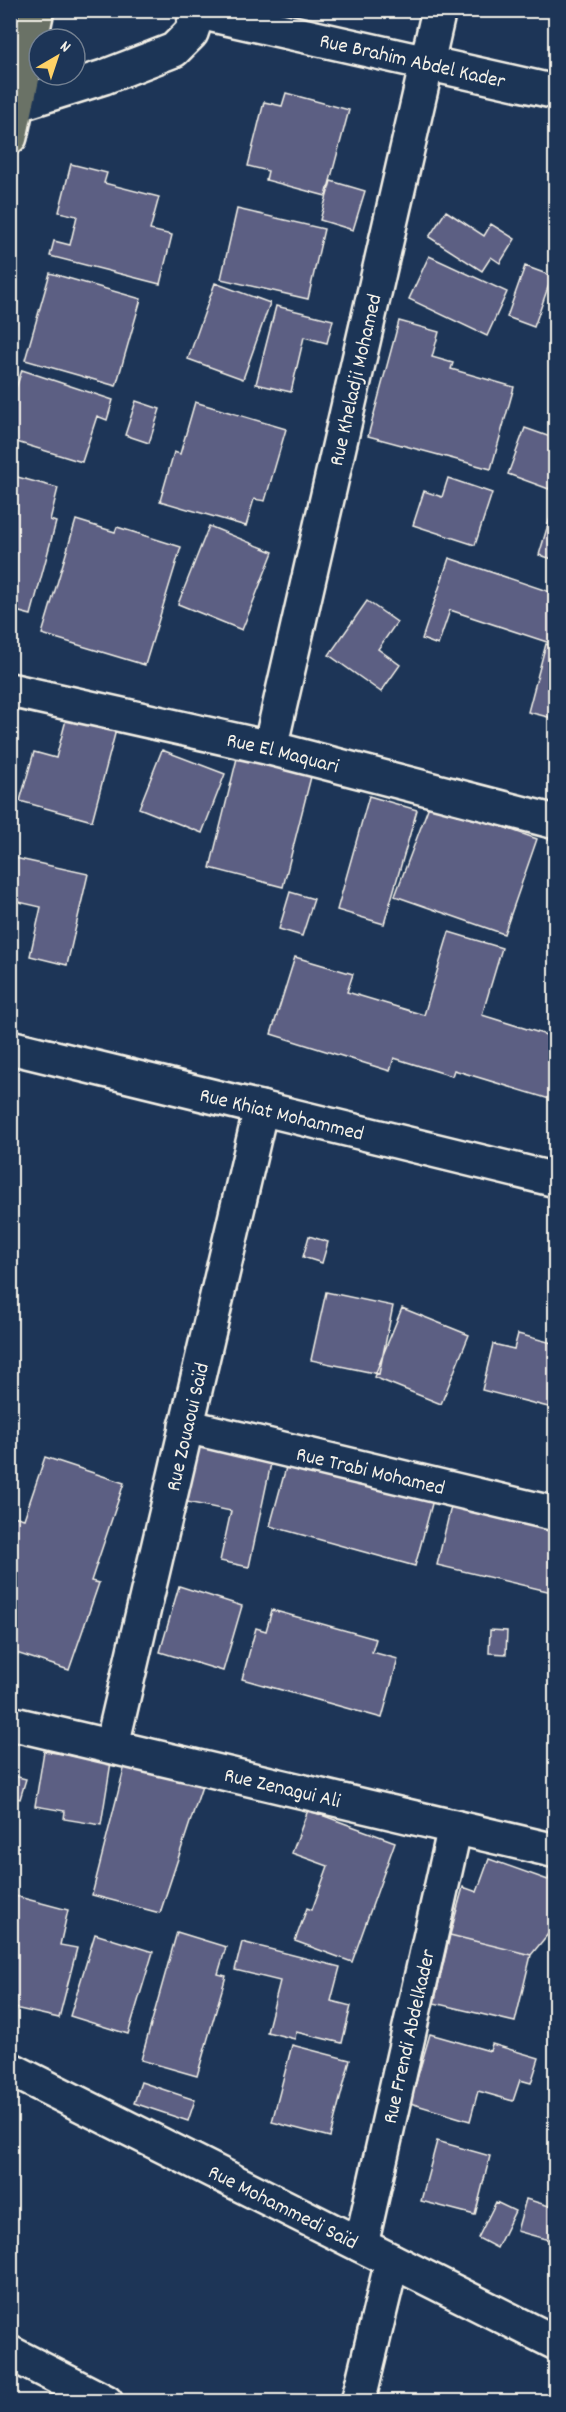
<svg xmlns="http://www.w3.org/2000/svg" width="566" height="2412" viewBox="0 0 566 2412" font-family="Dekko,sans-serif">
  <rect width="100%" height="100%" fill="#1d3557"/>
  <filter id="ink" filterUnits="userSpaceOnUse"><feTurbulence type="fractalNoise" baseFrequency=".0167" numOctaves="2"/><feDisplacementMap in="SourceGraphic" scale="12" xChannelSelector="R" yChannelSelector="G"/><feConvolveMatrix kernelMatrix="1 2 1 2 8 2 1 2 1" color-interpolation-filters="sRGB"/></filter>
  <g filter="url(#ink)">
    <path fill="#5b5e83" stroke="#f4f1e8" stroke-width="1.5" d="M286,93L349,110L326,196L266,180L268,171L248,166L264,102L282,106Z
      M71,164L107,173L104,183L159,197L150,230L172,235L160,284L50,256L54,241L70,245L77,216L59,212Z
      M331,181L365,191L353,230L320,220Z
      M237,209L324,229L308,299L221,279Z
      M446,211L484,236L491,224L515,239L500,263L491,257L482,271L429,237Z
      M429,256L507,292L487,336L409,299Z
      M525,266L552,276L534,327L507,317Z
      M50,273L141,299L116,386L25,360Z
      M215,283L270,303L243,379L188,359Z
      M276,306L333,320L327,343L304,337L291,392L256,384Z
      M399,321L439,332L432,357L453,363L451,369L514,387L491,469L368,436Z
      M22,370L113,400L107,420L97,416L82,462L10,440V406Z
      M136,401L160,409L149,443L125,435Z
      M195,402L286,429L265,501L254,499L246,526L160,501L174,452L180,454Z
      M525,428L556,439V472L549,489L508,474Z
      M10,475L58,488L50,520L56,522L31,615L12,610L10,614Z
      M448,478L492,493L475,545L413,525L424,491L442,497Z
      M555,501H556V560L539,555Z
      M76,520L115,532L117,527L181,547L145,665L42,634Z
      M209,526L273,552L242,630L178,604Z
      M449,558L556,594V645L450,610L438,645L422,639Z
      M367,601L397,622L378,649L400,665L381,692L329,655Z
      M546,644L556,647V719L528,712Z
      M67,716L116,730L92,821L20,801L34,752L56,758Z
      M241,742L315,761L283,887L210,868Z
      M162,750L225,774L202,833L139,808Z
      M433,795L469,815L537,839L504,934L395,896Z
      M369,796L417,810L384,924L337,910Z
      M10,857L88,874L67,965L30,956L41,907L10,900Z
      M290,892L314,899L302,936L279,929Z
      M449,932L502,948L482,1015L556,1038V1101L454,1070L452,1076L394,1058L390,1071L271,1034L295,957L353,974L347,992L424,1015Z
      M309,1236L328,1242L322,1263L303,1257Z
      M326,1292L393,1306L379,1374L311,1360Z
      M402,1308L469,1335L441,1404L374,1377Z
      M518,1334L556,1344V1409L482,1390L493,1344L514,1349Z
      M201,1439L273,1454L249,1567L220,1561L231,1511L187,1502Z
      M45,1457L124,1483L91,1581L99,1583L69,1670L10,1651V1515L24,1519Z
      M288,1460L433,1500L415,1566L270,1526Z
      M453,1498L556,1518V1593L437,1565Z
      M179,1586L242,1606L223,1671L160,1652Z
      M272,1610L376,1639L372,1652L398,1659L382,1718L242,1679L256,1628L266,1631Z
      M490,1630L507,1631L506,1654L489,1653Z
      M44,1751L111,1762L101,1825L64,1819L65,1811L35,1806Z
      M125,1765L205,1777L160,1913L92,1895Z
      M10,1775L26,1779L20,1799L10,1797Z
      M308,1810L395,1842L352,1962L295,1941L307,1908L312,1910L328,1866L292,1853Z
      M489,1859L548,1880L556,1859V1929L553,1928L531,1955L450,1935L463,1887L477,1892Z
      M15,1896L68,1910L60,1945L77,1948L59,2018L10,2007V1915Z
      M177,1932L226,1947L218,1974L226,1976L197,2076L141,2060Z
      M95,1934L153,1952L128,2034L70,2016Z
      M450,1935L531,1955L515,2022L434,2003Z
      M242,1942L340,1967L331,2001L351,2006L342,2043L296,2032L295,2039L267,2032L280,1981L235,1970Z
      M430,2034L490,2051L492,2044L539,2058L531,2083L520,2080L513,2101L478,2091L470,2121L410,2103Z
      M292,2045L350,2060L330,2137L272,2122Z
      M141,2082L195,2100L188,2121L134,2103Z
      M437,2141L490,2156L475,2215L421,2201Z
      M526,2199L556,2208V2242L517,2231Z
      M496,2202L515,2211L497,2248L478,2238Z"/>
    <g fill="none" stroke-linecap="round" stroke-linejoin="round">
      <g stroke="#f4f1e8" stroke-width="38">
        <g id="minor">
          <path id="s1" d="M199,12L556,92"/>
          <path d="M18,104L104,77L174,50L191,33L199,10"/>
          <path id="s2" d="M10,690L270,748L556,822"/>
          <path id="s3" d="M270,748L439,10"/>
          <path id="s4" d="M10,1047L556,1180"/>
          <path id="s5" d="M186,1426L556,1514"/>
          <path id="s6" d="M10,1723L556,1851"/>
          <path id="s7" d="M112,1745L261,1108"/>
          <path id="s8" d="M10,2069L556,2343"/>
          <path id="s9" d="M361,2245L455,1827"/>
          <path d="M10,2353L106,2402"/>
          <path d="M358,2402L392,2261"/>
        </g>
      </g>
      <g stroke="#f4f1e8" stroke-width="38">
        <path id="major" d="M10,137L37,10"/>
      </g>
      <use href="#minor" stroke="#1d3557" stroke-width="33"/>
      <use href="#major" stroke="#6a7266" stroke-width="33"/>
    </g>
  </g>
  <g text-anchor="middle" stroke-width="5" stroke-linejoin="round" paint-order="stroke">
    <g font-size="21" fill="#f4f1e8" stroke="#1d3557">
      <text dy="7" stroke="none"><textPath href="#s1" startOffset="219">Rue Brahim Abdel Kader</textPath></text>
      <text dy="7" stroke="none"><textPath href="#s3" startOffset="378">Rue Kheladji Mohamed</textPath></text>
      <text dy="7" stroke="none"><textPath href="#s2" startOffset="280">Rue El Maquari</textPath></text>
      <text dy="7" stroke="none"><textPath href="#s4" startOffset="280">Rue Khiat Mohammed</textPath></text>
      <text dy="7" stroke="none"><textPath href="#s7" startOffset="327">Rue Zouaoui Saïd</textPath></text>
      <text dy="7" stroke="none"><textPath href="#s5" startOffset="190">Rue Trabi Mohamed</textPath></text>
      <text dy="7" stroke="none"><textPath href="#s6" startOffset="280">Rue Zenagui Ali</textPath></text>
      <text dy="7" stroke="none"><textPath href="#s9" startOffset="214">Rue Frendi Abdelkader</textPath></text>
      <text dy="7" stroke="none"><textPath href="#s8" startOffset="306">Rue Mohammedi Saïd</textPath></text>
    </g>
  </g>
  <rect width="566" height="2412" fill="none" stroke="#1d3557" stroke-width="36"/>
  <rect x="18" y="18" width="530" height="2376" fill="none" stroke="#f4f1e8" stroke-width="2" filter="url(#ink)"/>
  <g transform="translate(57 57) rotate(39)"><circle r="28" fill="#1d3557" stroke="#738091" stroke-width="1.5"/>
  <path d="M0-4.5L10 22L0 15L-10 22Z" fill="#ffd166"/>
  <text y="-9" font-size="16" font-weight="bold" text-anchor="middle" fill="#f4f1e8">N</text>
  </g>
</svg>
